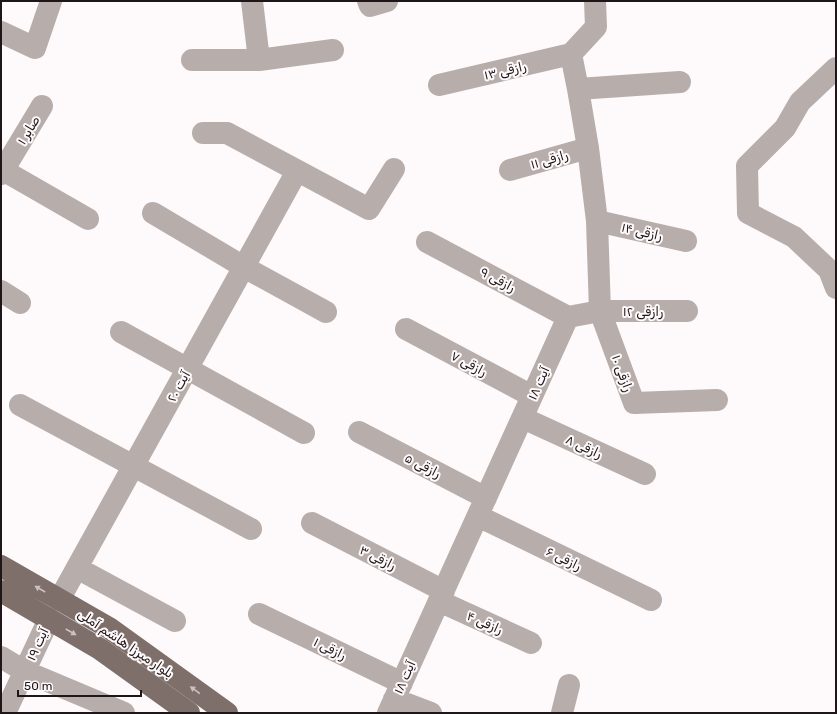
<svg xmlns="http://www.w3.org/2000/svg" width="837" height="714" viewBox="0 0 837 714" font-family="Rubik,'Noto Naskh Arabic',sans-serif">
  <rect width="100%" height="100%" fill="#fef9fa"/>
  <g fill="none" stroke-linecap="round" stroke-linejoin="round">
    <path stroke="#b7aeab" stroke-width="22" d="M252,1L259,60
      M368,1L370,6L387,1
      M1,32L35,48L51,1
      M571,54L578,89L588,148L597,221L600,311L634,403L717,400
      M571,54L596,27L595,1
      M192,60H259L333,50
      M836,68L800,102L785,128L747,166L748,213L794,237L829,270L836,288
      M439,85L571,54
      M578,89L680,82
      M203,133H227L369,209L394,169
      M1,169L88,219
      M510,170L588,148
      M1,174L42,106
      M153,213L244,267L326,312
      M597,221L686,241
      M427,242L568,317
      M1,291L20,303
      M568,317L600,311H687
      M406,329L532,396
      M121,332L304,433
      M20,405L251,529
      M523,418L645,474
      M359,432L486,498
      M478,516L651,600
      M312,523L444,591
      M77,568L175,621
      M59,600L297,171
      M439,601L531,643
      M259,614L402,683
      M1,657L24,671L124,713
      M394,699L431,713
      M5,713L49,619
      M388,713L568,317
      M562,713L569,685"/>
    <path stroke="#7f6f6a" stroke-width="22" d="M1,566L109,628L227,713
      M1,591L100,649L189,713"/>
  </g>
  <defs><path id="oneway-solid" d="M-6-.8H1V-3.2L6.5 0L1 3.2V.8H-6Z"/></defs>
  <g fill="#cbc2c0">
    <use href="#oneway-solid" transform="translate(40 589) rotate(-150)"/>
    <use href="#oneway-solid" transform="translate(71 632) rotate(30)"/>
    <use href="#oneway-solid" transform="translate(195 690) rotate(-144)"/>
  </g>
  <g text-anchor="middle" stroke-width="4" stroke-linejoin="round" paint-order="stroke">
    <g font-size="13" fill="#1e1618" stroke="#fef9fa">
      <text transform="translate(505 70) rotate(-13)" y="5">رازقی ۱۳</text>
      <text transform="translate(28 130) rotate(-59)" y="5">صابر ۱</text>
      <text transform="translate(549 159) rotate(-16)" y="5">رازقی ۱۱</text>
      <text transform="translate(642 231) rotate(13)" y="5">رازقی ۱۴</text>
      <text transform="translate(498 279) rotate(28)" y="5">رازقی ۹</text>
      <text x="643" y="316">رازقی ۱۲</text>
      <text transform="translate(469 363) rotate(28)" y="5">رازقی ۷</text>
      <text transform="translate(623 373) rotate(70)" y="5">رازقی ۱۰</text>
      <text transform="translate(538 383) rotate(-66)" y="5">آیت ۱۸</text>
      <text transform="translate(178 386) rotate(-61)" y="5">آیت ۲۰</text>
      <text transform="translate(584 446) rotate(25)" y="5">رازقی ۸</text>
      <text transform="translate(423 465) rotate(27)" y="5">رازقی ۵</text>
      <text transform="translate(378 557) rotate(27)" y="5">رازقی ۳</text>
      <text transform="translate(564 558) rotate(26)" y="5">رازقی ۶</text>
      <text transform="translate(485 622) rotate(24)" y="5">رازقی ۴</text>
      <text transform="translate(126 643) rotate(34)" y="5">بلوار میرزا هاشم آملی</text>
      <text transform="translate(37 644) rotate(-65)" y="5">آیت ۱۹</text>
      <text transform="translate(330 648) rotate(26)" y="5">رازقی ۱</text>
      <text transform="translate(404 677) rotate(-66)" y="5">آیت ۱۸</text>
    </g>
  </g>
  <rect width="837" height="714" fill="none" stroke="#1e1618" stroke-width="4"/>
  <path d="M18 690v6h123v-6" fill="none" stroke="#1e1618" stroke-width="2"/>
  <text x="24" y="690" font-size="12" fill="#1e1618" stroke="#fef9fa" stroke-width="3" paint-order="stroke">50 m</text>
</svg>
